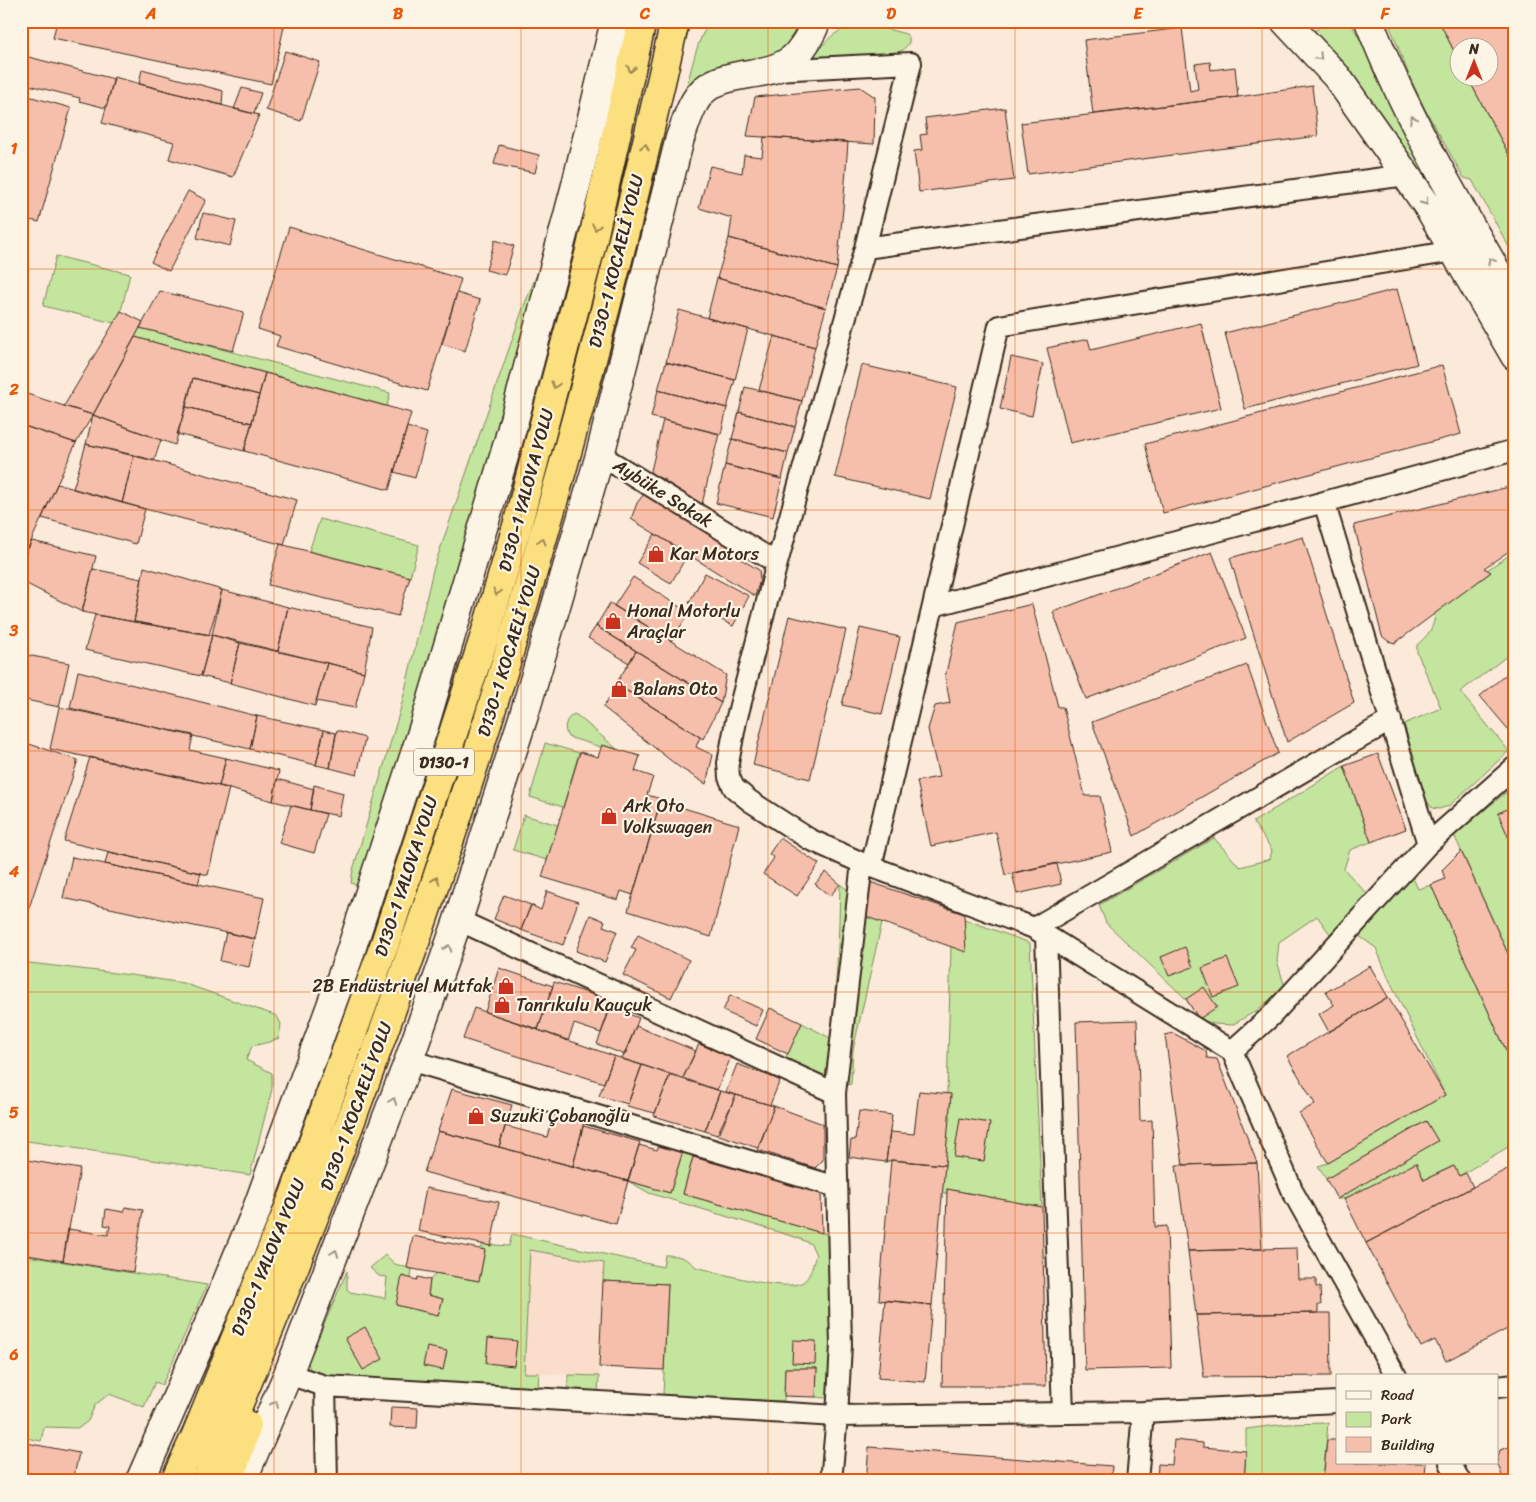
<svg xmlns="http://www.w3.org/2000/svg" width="1536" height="1502" viewBox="0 0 1536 1502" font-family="Sriracha,sans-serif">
  <rect width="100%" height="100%" fill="#fbead9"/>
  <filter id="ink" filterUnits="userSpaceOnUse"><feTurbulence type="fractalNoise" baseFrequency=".02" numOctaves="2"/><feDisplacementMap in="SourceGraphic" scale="10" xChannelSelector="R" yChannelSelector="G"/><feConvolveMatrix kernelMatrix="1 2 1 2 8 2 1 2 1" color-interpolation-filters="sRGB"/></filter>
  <g filter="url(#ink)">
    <path fill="#faddcb" d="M529,1250L604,1263L599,1376L524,1373Z"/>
    <path fill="#c3e59e" stroke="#7f885e" d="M711,21H799C801,45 767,58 748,61C737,63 727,63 717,68C703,73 694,85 684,95C691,74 696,38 711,21Z
      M1329,21H1350L1503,310L1308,35Z
      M1388,21H1439L1458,59V78H1468L1515,166V258L1472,180L1464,178L1426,111L1410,78Z
      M861,25L879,27L906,34L909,37V43L903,50L893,54L878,57L821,60L814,55C831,36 835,29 861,25Z
      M548,253L496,446L410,726L359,883L355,885L351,883L353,870L401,707L433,570L523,308L537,274Z
      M56,256L130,274L121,311L114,323L43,306Z
      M140,328L390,393L387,406L135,337Z
      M320,519L419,545L410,577L309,551Z
      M1515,551V650L1460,692L1509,751L1449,806L1439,809L1432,808L1426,800L1404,724L1441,708L1417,652V645C1428,635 1434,629 1435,613L1490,573L1487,570Z
      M574,714L578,716L617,749L602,745L601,747L568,737C563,728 565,719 574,714Z
      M545,743L579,753L563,807L530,797Z
      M1344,766L1371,842L1350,850L1344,869L1368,895L1330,934L1317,916L1279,942L1277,961L1285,987L1256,1011L1232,1025L1214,1024L1199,1019L1186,999L1106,923L1099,905L1214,838L1240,867L1270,859L1272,850L1253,822Z
      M1515,785V969L1454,835Z
      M524,815L558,825L547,860L513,850Z
      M1412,876L1418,889L1431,885L1515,1070V1143L1459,1176L1453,1166L1424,1180L1416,1164L1344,1199H1337L1437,1140L1426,1121L1326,1179L1318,1166L1328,1163L1445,1095L1388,977L1376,948L1359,936Z
      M840,884L850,892L828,1076H822L785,1059L802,1023L830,1038C837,986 839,936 840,884Z
      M867,899L882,922L853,1050L851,1084L846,1085L844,1083Z
      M964,919L1030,943L1042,1207L947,1189V1194L942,1192L951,1095L947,1094L951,946Z
      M21,962L131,975L183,983L277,1016L281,1024L279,1038L269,1042L252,1046L246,1060L272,1073V1089L250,1175L21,1140Z
      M683,1151L693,1157L683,1194L830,1235L832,1396L824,1398L816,1397L817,1368H785L784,1401L663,1395L668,1284L603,1281L604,1263L530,1250L524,1373H539L538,1388L324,1375C313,1374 310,1373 308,1362L347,1271V1289L350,1292L385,1298L387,1277L379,1276L370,1268L385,1255L395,1264L412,1269L411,1278L396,1305L438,1315L443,1299L428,1295L430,1280L436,1273L479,1281L485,1250L482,1249V1244L509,1246L512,1234L663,1267L665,1255C678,1255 687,1258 696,1267C717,1272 785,1293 803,1282C811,1277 813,1263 816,1255L811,1244L798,1238L649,1193L628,1181L670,1193Z
      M21,1255L207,1285L162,1385L155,1382L144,1407L109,1394L95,1405L88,1421L79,1428L44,1427L41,1441L21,1437Z
      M568,1375L599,1376L598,1393L576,1390L568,1387Z
      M1328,1423L1323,1481H1244L1246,1451V1429L1286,1424Z"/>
    <path fill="#f6bfab" stroke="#3b2a1e" d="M57,21H257L284,27L271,84L53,38Z
      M1439,21H1515V166L1468,78H1488V48H1458V59Z
      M1182,28L1190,91L1198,89L1195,64L1210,62L1211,70L1235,67L1238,97L1093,114L1084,40Z
      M285,51L320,62L301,121L266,110Z
      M21,55L114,79L106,108L79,101L80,98L21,83Z
      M142,69L223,91L222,105L139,84Z
      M114,77L259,115L233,177L169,159L174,142L102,123Z
      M1312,86L1318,136L1028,174L1021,123L1238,97Z
      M860,87L875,97L874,144L747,136L755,97Z
      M242,88L261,93L254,114L234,109Z
      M21,94L71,108L39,222L21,218Z
      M1005,108L1014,180L919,192L914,151L922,150L920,135L927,134L925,118Z
      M764,137L848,142L843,209L837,268L729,238L732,218L699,208L710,166L742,173L744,155L762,157Z
      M499,145L539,155L535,173L494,164Z
      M188,191L206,200L169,271L151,262Z
      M203,213L236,221L230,246L197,238Z
      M289,227L461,279L427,391L276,346L280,336L258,329Z
      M729,238L837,268L826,308L717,278Z
      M495,240L514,246L505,275L486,270Z
      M717,278L826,308L815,347L707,318Z
      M1397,289L1417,364L1245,409L1225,333Z
      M160,291L244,312L233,351L140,328Z
      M457,293L480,300L465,351L442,344Z
      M679,310L748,329L735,380L666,362Z
      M121,311L143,322L93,415L64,406Z
      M1201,323L1221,408L1070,443L1047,348L1088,339L1091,350Z
      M774,336L815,347L802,401L759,390Z
      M135,337L265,373L259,395L193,378L175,445L93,415Z
      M1011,357L1043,364L1032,416L1000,409Z
      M666,362L735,380L727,408L658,390Z
      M862,365L957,387L930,499L835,477Z
      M1442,365L1461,434L1163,513L1145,444Z
      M265,373L411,413L389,490L244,451Z
      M193,378L259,395L252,423L186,407Z
      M745,387L802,401L795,427L739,412Z
      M658,390L727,408L721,434L651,417Z
      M21,392L64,406L93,415L76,443L21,425Z
      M186,407L252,423L244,451L177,434Z
      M739,412L795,427L788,453L732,439Z
      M93,415L161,440L154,461L86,444Z
      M663,420L719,434L701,508L664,487L666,480L650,475Z
      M21,425L76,443L21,563Z
      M407,427L427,433L415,478L394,472Z
      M732,439L788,453L782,479L725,465Z
      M86,444L134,455L122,503L73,489Z
      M134,455L297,500L284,545L122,503Z
      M725,465L782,479L773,517L716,503Z
      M57,484L145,509L136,544L42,518Z
      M1509,487L1515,497V547L1484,568L1491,572L1395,643L1388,641L1382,636L1354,525Z
      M647,490L731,547L729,552L759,570L760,580L755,596L631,519L637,503Z
      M655,534L688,554L671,583L637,563Z
      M1303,537L1354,703L1287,742L1230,558Z
      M32,541L96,556L82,612L21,581V563Z
      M280,544L410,577L398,616L268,585Z
      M1212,552L1246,638L1086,699L1053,612Z
      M144,567L222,590L209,635L134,622Z
      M93,569L142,579L134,622L82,612Z
      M705,573L749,596L733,626L689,603Z
      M633,577L689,613L671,641L614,606Z
      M222,590L288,607L278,651L212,635Z
      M610,603L726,675L721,703L596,626Z
      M1032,604L1058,707H1063L1085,796H1100L1112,852L1005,875L996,832L931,846L917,781L939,777L928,729L935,706L950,703L945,677L958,622Z
      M288,607L372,627L364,672L278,651Z
      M95,615L212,635L201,676L85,650Z
      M789,616L846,630L810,779L753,765Z
      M596,626L636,651L629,663L588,638Z
      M860,628L900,637L882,714L842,705Z
      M212,635L240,643L230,683L201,676Z
      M240,643L327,663L315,706L230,683Z
      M636,651L721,703L703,739L616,684Z
      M21,654L69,663L59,707L21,699Z
      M327,663L364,672L355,708L316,701Z
      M1247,665L1278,753L1134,836L1092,722Z
      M1515,667V733L1513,735L1480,696Z
      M78,671L257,716L250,749L70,708Z
      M618,685L700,737L696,747L713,755L706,784L679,767L603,707Z
      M59,707L193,735L190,750L226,758L219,786L50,749Z
      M257,716L324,730L316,765L250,749Z
      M324,730L336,733L330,768L316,765Z
      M337,730L365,738L357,775L330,768Z
      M29,744L78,760L28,911L21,909V767Z
      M602,745L640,756L635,771L653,777L647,795L661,799L633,895L621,891L618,900L542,877L580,752L598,757Z
      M1378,754L1406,829L1371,842L1344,766Z
      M90,757L229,788L208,875L64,841Z
      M226,758L279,771L273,801L219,786Z
      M277,779L314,789L310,810L273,801Z
      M314,785L343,793L339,816L310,810Z
      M661,801L739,825L711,937L628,911Z
      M291,805L326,814L314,853L279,843Z
      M1515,806V839L1510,841L1498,813Z
      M780,838L819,864L797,896L763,874L774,858L769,854Z
      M1461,851L1515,969V1070L1431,885L1445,879L1442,870Z
      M108,852L201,873L198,884L105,864Z
      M72,857L264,898L255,939L63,898Z
      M1057,863L1061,884L1017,894L1012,873Z
      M826,872L840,884L830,896L815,884Z
      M867,881L964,914L966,952L867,917Z
      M547,891L578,902L563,945L521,930L531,905L541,910Z
      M504,895L531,905L521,930L494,919Z
      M590,915L605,921L603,926L617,931L605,962L576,951Z
      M226,932L255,939L249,967L220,961Z
      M638,935L689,960L671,998L623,975L636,950L631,948Z
      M1185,947L1193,967L1169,976L1161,957Z
      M1227,958L1239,987L1213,997L1202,968Z
      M1370,966L1388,997L1329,1032L1319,1014L1334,1005L1326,992Z
      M499,968L553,986L538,1029L485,1012Z
      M554,982L612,1001L601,1033L574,1024L568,1041L538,1030Z
      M1204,987L1217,1007L1199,1019L1186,999Z
      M730,995L763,1010L756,1026L723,1011Z
      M1388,997L1445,1095L1328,1163L1299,1113L1315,1104L1287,1056Z
      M611,1007L639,1018L625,1055L597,1044Z
      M474,1008L614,1056L604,1083L463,1039Z
      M770,1008L802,1023L788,1054L756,1039Z
      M1137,1020L1140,1121L1152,1120L1155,1227L1167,1226L1171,1368L1085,1370L1076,1022Z
      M636,1026L696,1051L683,1078L622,1059Z
      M1173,1033L1206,1051L1207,1058L1217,1059L1257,1163L1183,1165L1165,1035Z
      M699,1044L731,1057L717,1090L683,1078Z
      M614,1056L642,1065L628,1104L599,1096Z
      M737,1064L780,1080L770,1105L726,1092Z
      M642,1065L670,1075L655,1113L627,1106Z
      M670,1075L720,1091L705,1131L654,1116Z
      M452,1089L512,1105L499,1147L438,1131Z
      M720,1091L736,1095L717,1135L705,1131Z
      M919,1091L951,1094L945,1165L891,1160L886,1162L890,1132L914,1134Z
      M736,1095L774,1106L758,1148L719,1135Z
      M774,1106L823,1124V1160L815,1168L758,1150Z
      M554,1110L585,1119L573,1166L499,1147L505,1126L547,1137Z
      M859,1111L892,1115L886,1162L849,1157L851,1140H855Z
      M960,1118L990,1123L984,1161L954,1157Z
      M1426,1121L1438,1141L1337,1199L1326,1179Z
      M583,1126L640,1142L628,1181L573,1166Z
      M438,1131L628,1181L616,1224L424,1172Z
      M639,1145L657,1150L659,1145L683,1151L670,1193L628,1181Z
      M693,1157L821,1193L822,1233L683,1194Z
      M21,1159L80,1169L63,1261L21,1254Z
      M891,1160L945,1165L932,1305L879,1300Z
      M1257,1163L1262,1249L1188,1251L1176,1165Z
      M1416,1163L1424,1180L1454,1166L1459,1176L1466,1173L1473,1187L1366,1243L1344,1199Z
      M1515,1165V1325L1446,1361L1435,1340L1421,1347L1366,1243Z
      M426,1188L499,1202L491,1246L418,1231Z
      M947,1189L1042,1207L1046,1386H942Z
      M125,1207L143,1210L133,1272L63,1261L68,1229L108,1235L110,1226L104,1225L106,1209L124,1212Z
      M413,1236L485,1250L479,1281L407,1268Z
      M1297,1248L1298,1279H1316V1287H1320L1321,1305H1318V1313L1196,1315L1188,1251Z
      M402,1276L417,1280L418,1277L430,1280L428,1295L443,1299L438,1315L396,1305Z
      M603,1281L668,1284L664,1370L599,1367Z
      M885,1300L932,1305L925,1382L878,1378Z
      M1318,1313H1330L1331,1376L1204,1377L1196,1315Z
      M365,1327L383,1359L363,1370L345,1338Z
      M488,1338L517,1341L514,1366L486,1363Z
      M793,1340L816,1341L815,1364L792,1363Z
      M427,1347L447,1351L443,1370L423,1366Z
      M785,1368H817L816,1397L784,1396Z
      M391,1407L418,1408L417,1428L390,1427Z
      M1174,1440L1203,1443V1447L1246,1451L1244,1481H1157L1158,1464L1172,1465Z
      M1327,1440H1337V1463H1426L1425,1475H1434V1481H1323Z
      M21,1442L79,1453L73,1481H40L21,1477Z
      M1515,1445V1481H1504L1497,1462L1500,1450Z
      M869,1447L1112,1466L1111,1481H866Z"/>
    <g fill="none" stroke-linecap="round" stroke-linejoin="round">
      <g stroke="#3b2a1e" stroke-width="24">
        <path id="street" d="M775,70L911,63L865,248L777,563L736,721L728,763L729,777L734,788L750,801L809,839L862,863L1034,928L1232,1051L1294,1194L1396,1376
          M865,248L1406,175
          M600,455L777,563
          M1324,502L1428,844
          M933,606L999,326L1454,251
          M871,867L933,606L1225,529L1515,450
          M458,920L835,1093L841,1345L837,1416L831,1481
          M1034,928L1391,720
          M1046,936L1063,1413
          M1232,1051L1271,1016L1428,844L1515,767
          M409,1060L837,1187
          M835,1093L862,863
          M288,1374L325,1386L327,1481
          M325,1386L837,1416L1143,1412L1337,1402
          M1497,1387L1515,1385
          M1450,1463L1460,1481
          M1137,1481L1143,1412"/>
      </g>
      <g stroke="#3b2a1e" stroke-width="31">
        <path id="secondary" d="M1285,21L1337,77L1429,208L1515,356
          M1369,21C1407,120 1463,212 1515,304
          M140,1481L222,1294L255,1214L348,959L425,723L508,443L576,185L615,21
          M242,1481L288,1374L409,1060L458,920L524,715L600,455L680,138C686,123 691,102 704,90C729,69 766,79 791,60C797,56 802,48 806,42C810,35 814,29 816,21"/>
      </g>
      <g stroke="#3b2a1e" stroke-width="31">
        <path id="highway" d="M175,1481L196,1435L294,1195L385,943L484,638L517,526L591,247L642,21
          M206,1481C231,1424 254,1367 277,1310C447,893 576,460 675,21
          M229,1481L247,1425"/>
      </g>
      <use href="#street" stroke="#fcf5e5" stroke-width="20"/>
      <use href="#secondary" stroke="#fcf5e5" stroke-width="28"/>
      <use href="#highway" stroke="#fce080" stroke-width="28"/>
    </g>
    <defs><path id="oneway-chevron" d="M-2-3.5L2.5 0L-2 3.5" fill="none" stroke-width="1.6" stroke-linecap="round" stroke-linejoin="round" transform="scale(1.25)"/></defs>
    <g stroke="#9c9082">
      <use href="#oneway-chevron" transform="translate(1319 57) rotate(47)"/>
      <use href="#oneway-chevron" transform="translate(1413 119) rotate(-116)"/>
      <use href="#oneway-chevron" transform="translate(1425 202) rotate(55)"/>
      <use href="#oneway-chevron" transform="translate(1491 261) rotate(-119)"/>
      <use href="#oneway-chevron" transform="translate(448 948) rotate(-71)"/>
      <use href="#oneway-chevron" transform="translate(393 1101) rotate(-69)"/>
      <use href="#oneway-chevron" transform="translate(335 1253) rotate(-69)"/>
      <use href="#oneway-chevron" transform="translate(275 1404) rotate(-66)"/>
    </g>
    <g stroke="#9c854f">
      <use href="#oneway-chevron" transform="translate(631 69) rotate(103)"/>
      <use href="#oneway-chevron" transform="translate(645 147) rotate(-76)"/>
      <use href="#oneway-chevron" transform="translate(596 227) rotate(103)"/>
      <use href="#oneway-chevron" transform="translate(555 385) rotate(105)"/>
      <use href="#oneway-chevron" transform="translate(542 541) rotate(-74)"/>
      <use href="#oneway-chevron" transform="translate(497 592) rotate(106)"/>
      <use href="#oneway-chevron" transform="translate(436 880) rotate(-71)"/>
    </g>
  </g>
  <path fill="none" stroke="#e8590c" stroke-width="1" stroke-opacity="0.55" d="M274,21V1481M521,21V1481M768,21V1481M1015,21V1481M1262,21V1481M21,269H1515M21,510H1515M21,751H1515M21,992H1515M21,1233H1515"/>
  <defs>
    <g id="shop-bare" transform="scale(1.35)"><path d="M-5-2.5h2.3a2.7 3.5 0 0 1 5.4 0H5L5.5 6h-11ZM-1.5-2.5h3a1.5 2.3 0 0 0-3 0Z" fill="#c8321e" stroke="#fcf5e5" stroke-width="2.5" paint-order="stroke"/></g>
  </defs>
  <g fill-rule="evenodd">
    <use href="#shop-bare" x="656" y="554"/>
    <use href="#shop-bare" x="613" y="621"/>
    <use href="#shop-bare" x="619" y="689"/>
    <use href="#shop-bare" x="609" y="816"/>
    <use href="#shop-bare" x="506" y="986"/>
    <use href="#shop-bare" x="502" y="1005"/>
    <use href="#shop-bare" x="476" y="1116"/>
  </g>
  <g text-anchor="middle" stroke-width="4.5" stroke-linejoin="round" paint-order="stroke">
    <rect fill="#fcf5e5" stroke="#75675a" stroke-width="1" x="414" y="748.5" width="60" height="27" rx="4"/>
    <g font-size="16" font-weight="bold" fill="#3b2a1e">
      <text x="444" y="768">D130-1</text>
    </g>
    <g font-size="18" fill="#3b2a1e" stroke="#fcf5e5">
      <text transform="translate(616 261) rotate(-76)" y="6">D130-1 KOCAELİ YOLU</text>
      <text transform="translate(526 490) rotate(-75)" y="6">D130-1 YALOVA YOLU</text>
      <text transform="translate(663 493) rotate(32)" y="6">Aybüke Sokak</text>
      <text transform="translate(509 651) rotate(-73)" y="6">D130-1 KOCAELİ YOLU</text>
      <text transform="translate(406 876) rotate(-72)" y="6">D130-1 YALOVA YOLU</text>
      <text transform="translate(356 1106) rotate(-70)" y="6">D130-1 KOCAELİ YOLU</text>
      <text transform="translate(268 1257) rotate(-68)" y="6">D130-1 YALOVA YOLU</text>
    </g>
    <g font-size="18" fill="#3b2a1e" stroke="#fcf5e5" text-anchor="start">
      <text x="670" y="560">Kar Motors</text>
      <text x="627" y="617">Honal Motorlu<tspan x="627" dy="21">Araçlar</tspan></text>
      <text x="633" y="695">Balans Oto</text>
      <text x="623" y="812">Ark Oto<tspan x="623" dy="21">Volkswagen</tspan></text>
      <text x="492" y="992" text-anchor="end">2B Endüstriyel Mutfak</text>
      <text x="516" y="1011">Tanrıkulu Kauçuk</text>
      <text x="490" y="1122">Suzuki Çobanoğlu</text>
    </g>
  </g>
  <rect width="1536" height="1502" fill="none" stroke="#fcf5e5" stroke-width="55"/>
  <rect x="1336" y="1374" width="162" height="90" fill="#fcf5e5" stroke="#afa495"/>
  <rect x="1346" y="1391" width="25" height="8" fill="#fcf5e5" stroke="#afa495"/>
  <text x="1381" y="1400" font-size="15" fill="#3b2a1e">Road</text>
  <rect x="1346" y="1412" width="25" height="15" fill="#c3e59e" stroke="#afa495"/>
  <text x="1381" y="1424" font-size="15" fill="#3b2a1e">Park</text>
  <rect x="1346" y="1437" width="25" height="15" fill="#f6bfab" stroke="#afa495"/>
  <text x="1381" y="1450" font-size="15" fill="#3b2a1e">Building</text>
  <g transform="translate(1474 62)"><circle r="24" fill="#fcf5e5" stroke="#afa495"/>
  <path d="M0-4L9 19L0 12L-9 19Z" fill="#c8321e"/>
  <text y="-8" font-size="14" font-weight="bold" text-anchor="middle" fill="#3b2a1e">N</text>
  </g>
  <rect x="28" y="28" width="1480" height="1446" fill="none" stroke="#e8590c" stroke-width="2"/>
  <g font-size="16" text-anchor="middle" font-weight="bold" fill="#e8590c">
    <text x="151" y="19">A</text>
    <text x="398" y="19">B</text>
    <text x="645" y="19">C</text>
    <text x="891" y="19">D</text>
    <text x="1138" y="19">E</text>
    <text x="1385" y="19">F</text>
    <text x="14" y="154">1</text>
    <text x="14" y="395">2</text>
    <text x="14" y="636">3</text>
    <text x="14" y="877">4</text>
    <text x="14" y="1118">5</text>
    <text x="14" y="1360">6</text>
  </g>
</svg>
